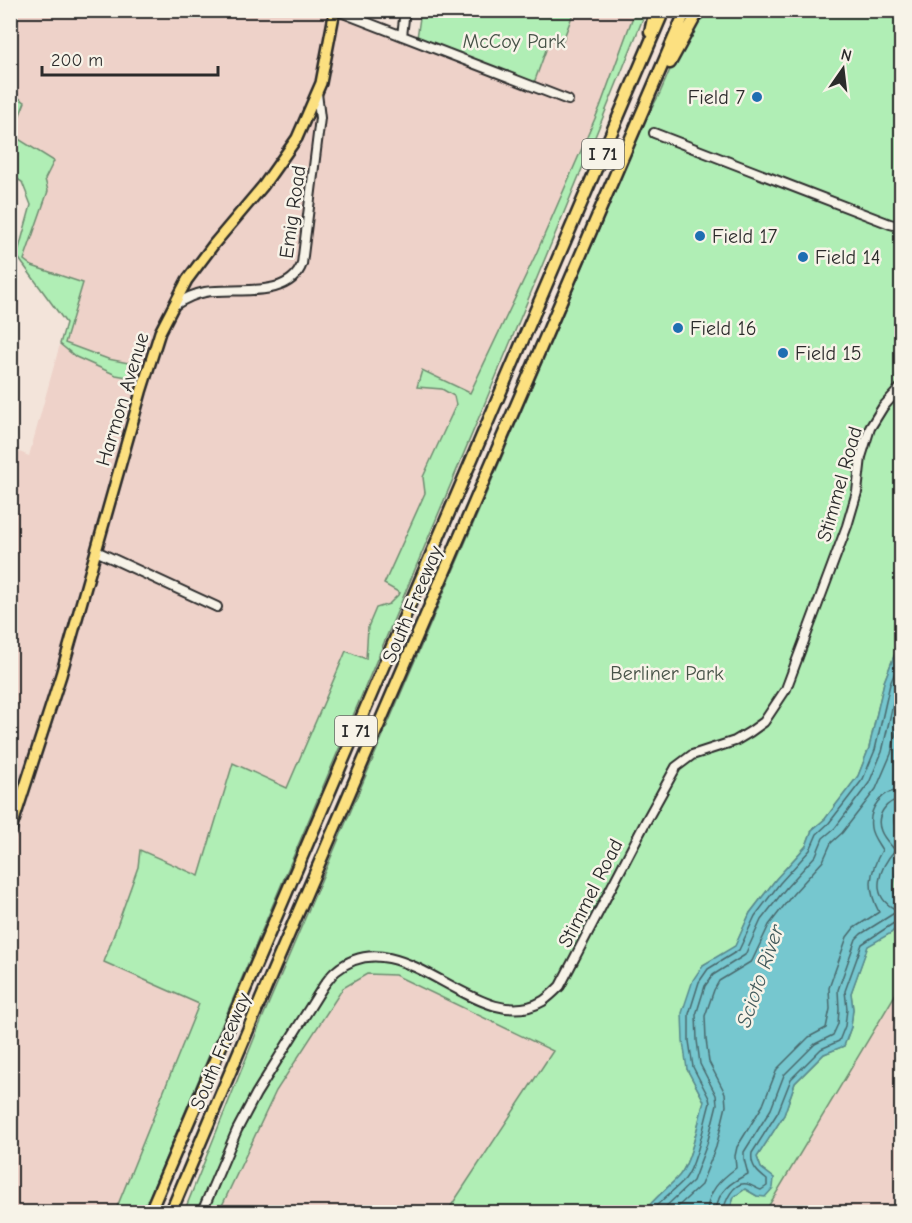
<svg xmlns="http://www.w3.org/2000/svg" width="912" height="1223" viewBox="0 0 912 1223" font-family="'Comic Neue',sans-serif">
  <rect width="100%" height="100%" fill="#f3e4da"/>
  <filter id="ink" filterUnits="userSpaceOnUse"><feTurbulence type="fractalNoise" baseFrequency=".0167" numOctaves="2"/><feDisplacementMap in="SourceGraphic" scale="12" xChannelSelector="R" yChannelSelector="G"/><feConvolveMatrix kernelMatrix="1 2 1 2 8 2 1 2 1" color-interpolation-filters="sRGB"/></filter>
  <g filter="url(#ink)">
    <path fill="#eed2c9" d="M11,11H347L417,38L550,39L562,42L574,11H635L600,107L536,254L470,393L422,370L417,387L442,389L454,396L456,405L423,477L425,493L384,584L400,593L368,627L366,659L346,651L287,788L233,763L199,877L140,851L138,867L199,1003L115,1212H11L10,448L29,456L60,344L76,357L139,365L108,359L65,342L83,283L32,266L24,260L48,191L45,179L54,161L12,135L25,102L11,93Z
      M367,974L395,975L553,1051L447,1212H219L276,1091L343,988Z
      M901,985V1212H765Z"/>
    <path fill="#b0eeb5" stroke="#6e8c70" stroke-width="1.5" d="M421,11H574L562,43L550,39L534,83L417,38Z
      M635,11H646C484,414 311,812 143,1212H115L199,1004L104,962L138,867L140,850L199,876L233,763L287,788L346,651L366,659L368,627L376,608L389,604L400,593L384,584L425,493L423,477L456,405L454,396L442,389L417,387L422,370L470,393L536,254L600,107Z
      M695,11H901V638L884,682L869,748L858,776L825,819L812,830L806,846L776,879L750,913L735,947L703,965L687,1069L704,1101C699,1119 691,1163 679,1176C668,1189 654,1198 644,1212H447L553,1051L395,975L367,974L343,988L276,1091L219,1212H207L238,1138L260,1094L325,987L336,973L362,959L355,955L337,966L324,981L258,1087L201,1212H184L262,1019L645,121L660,93Z
      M11,93L25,102L12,135L54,161L45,179L48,191L24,260L32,266L83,283L65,343L108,359L139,365L136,374L127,377L116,375L76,357L60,344L66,323L17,256L31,205L22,182L11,175Z
      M901,810V839L893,824L894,816Z
      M901,858V897L894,893L893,881Z
      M901,923V985L765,1212H729L734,1197L745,1189L757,1196L774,1178L761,1168L757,1157L784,1115L795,1083L824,1054L844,1046L851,1027L853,1009L851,993L868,945L891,933Z"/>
    <path fill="#76c7cf" stroke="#58898d" stroke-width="1.5" d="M901,638L902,810L894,816C892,828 901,833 902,844C902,862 892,876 894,893L901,897V923L891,933L868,946L851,993L853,1009L851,1027L844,1046L824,1054L795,1083L784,1115L757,1157L761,1168L774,1178L773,1188L765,1197L757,1196L745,1189L734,1197L729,1212H644C654,1198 667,1189 679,1176C691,1163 699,1119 704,1101L687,1069L683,1041L682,1013L693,980L703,965L735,946L750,913L776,879L806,846L812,830L825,819L858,776L869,748L884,682Z"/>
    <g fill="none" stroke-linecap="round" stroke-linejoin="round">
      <path stroke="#49696d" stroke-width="1.5" d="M651,1212C661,1199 674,1191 685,1179C696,1166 705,1120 710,1103L709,1098L693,1067L689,1041V1014L699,982L708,969L739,950L755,916L780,883L810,850L817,834L829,823L863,779L875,750L890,684L902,656
        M660,1212L693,1181L707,1144L717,1104L716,1095L700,1064L697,1040L696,1015L705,986L713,975L745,955L761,920L786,888L816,855L823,838L835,828L869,783L882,752L897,687L902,675
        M672,1212L701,1185L716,1147L726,1106L725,1093L709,1062L706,1039L705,1016L714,990L719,981L752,961L769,925L793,894L823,861L831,843L842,833L876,789L891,754L902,706
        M707,1212C708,1191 720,1180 736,1168L735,1156L737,1147L763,1105L777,1069L809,1037L826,1028L830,1009L829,988L847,937L854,928L879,912C867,889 869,873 882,850C878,843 872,836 871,828C868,808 882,790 902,790
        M716,1212C717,1191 731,1182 748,1174L744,1159V1152L771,1109L784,1075L815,1044L833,1035L838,1024L839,1009L838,990L856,939L861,934L896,912L895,909C868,895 880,867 895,850C890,844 884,839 881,831C875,816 886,800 902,799
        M723,1212C725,1202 733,1181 747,1184C752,1185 757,1189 761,1190L767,1186V1180C758,1173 750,1166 752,1153L778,1112L791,1079L821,1049L839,1041L845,1026L847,1009L845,991L862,944L897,921H902"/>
      <g stroke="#2b2b2b" stroke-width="12">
        <path id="minor" d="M335,10L568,100
          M402,36L405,10
          M654,133L890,224L902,227
          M175,305C184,299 194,294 205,292C235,287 289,300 302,264L320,118L317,93
          M96,551L217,607
          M202,1212L237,1130L256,1094L324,985C328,980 332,974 336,971C402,915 477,1040 543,1001C549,997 555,991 560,986L645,823L676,767L692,755L735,741L750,732L764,722L786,689L847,526L857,492L861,457L870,428L883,407L902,386"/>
      </g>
      <g stroke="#2b2b2b" stroke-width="14">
        <path id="major" d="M10,833L61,675L141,392L160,332L187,280L214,244L263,186L297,138L321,83L335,10"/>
      </g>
      <g stroke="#2b2b2b" stroke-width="15">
        <path id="highway" d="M650,32L655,10
          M670,63L699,10
          M150,1212L664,10
          M171,1212L273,971L686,10"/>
      </g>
      <use href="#minor" stroke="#f7f3e8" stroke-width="8"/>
      <use href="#major" stroke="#fce080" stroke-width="9"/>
      <use href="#highway" stroke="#fce080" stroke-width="10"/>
    </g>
  </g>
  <g fill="#1f6fb2" stroke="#f7f3e8" stroke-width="2">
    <circle cx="757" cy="97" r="6"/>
    <circle cx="700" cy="236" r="6"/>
    <circle cx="803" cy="257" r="6"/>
    <circle cx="678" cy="328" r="6"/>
    <circle cx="783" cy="353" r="6"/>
  </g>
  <g text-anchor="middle" stroke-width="5" stroke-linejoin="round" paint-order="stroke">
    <g fill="#f7f3e8" stroke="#686764" stroke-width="1.5">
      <rect x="582" y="139" width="42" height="30" rx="4.5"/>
      <rect x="335" y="716" width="42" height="30" rx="4.5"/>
    </g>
    <g font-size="18" font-weight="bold" fill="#2b2b2b">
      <text x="603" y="160">I 71</text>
      <text x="356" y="737">I 71</text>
    </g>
    <g font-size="20" fill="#465247" stroke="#f7f3e8">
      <text x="514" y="48">McCoy Park</text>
      <text x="667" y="680">Berliner Park</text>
    </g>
    <g font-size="20" fill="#2b2b2b" stroke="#f7f3e8" text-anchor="start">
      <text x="745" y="104" text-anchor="end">Field 7</text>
      <text x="712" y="243">Field 17</text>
      <text x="815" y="264">Field 14</text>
      <text x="690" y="335">Field 16</text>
      <text x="795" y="360">Field 15</text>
    </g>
    <g font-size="20" fill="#2b2b2b" stroke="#f7f3e8">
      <text transform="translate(292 212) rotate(-82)" y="7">Emig Road</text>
      <text transform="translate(122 399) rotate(-73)" y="7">Harmon Avenue</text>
      <text transform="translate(839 484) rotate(-74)" y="7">Stimmel Road</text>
      <text transform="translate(412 604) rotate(-67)" y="7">South Freeway</text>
      <text transform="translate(590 893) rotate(-63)" y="7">Stimmel Road</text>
      <text transform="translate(220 1051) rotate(-67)" y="7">South Freeway</text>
    </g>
    <g font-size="21" font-style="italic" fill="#425a5c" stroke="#f7f3e8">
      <text transform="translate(760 976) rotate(-71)" y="7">Scioto River</text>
    </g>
  </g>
  <rect width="912" height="1223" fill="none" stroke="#f7f3e8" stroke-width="36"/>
  <rect x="18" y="18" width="876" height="1187" fill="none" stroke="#2b2b2b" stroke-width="2" filter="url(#ink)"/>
  <g transform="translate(843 69) rotate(14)" stroke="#f7f3e8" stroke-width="4.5" paint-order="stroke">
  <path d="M0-4.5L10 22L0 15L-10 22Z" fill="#2b2b2b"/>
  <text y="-9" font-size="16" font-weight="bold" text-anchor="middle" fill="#2b2b2b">N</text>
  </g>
  <path d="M42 66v9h176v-9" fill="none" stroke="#2b2b2b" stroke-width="3"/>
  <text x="51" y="66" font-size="18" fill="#2b2b2b" stroke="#f7f3e8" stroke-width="4.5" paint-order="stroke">200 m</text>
</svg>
